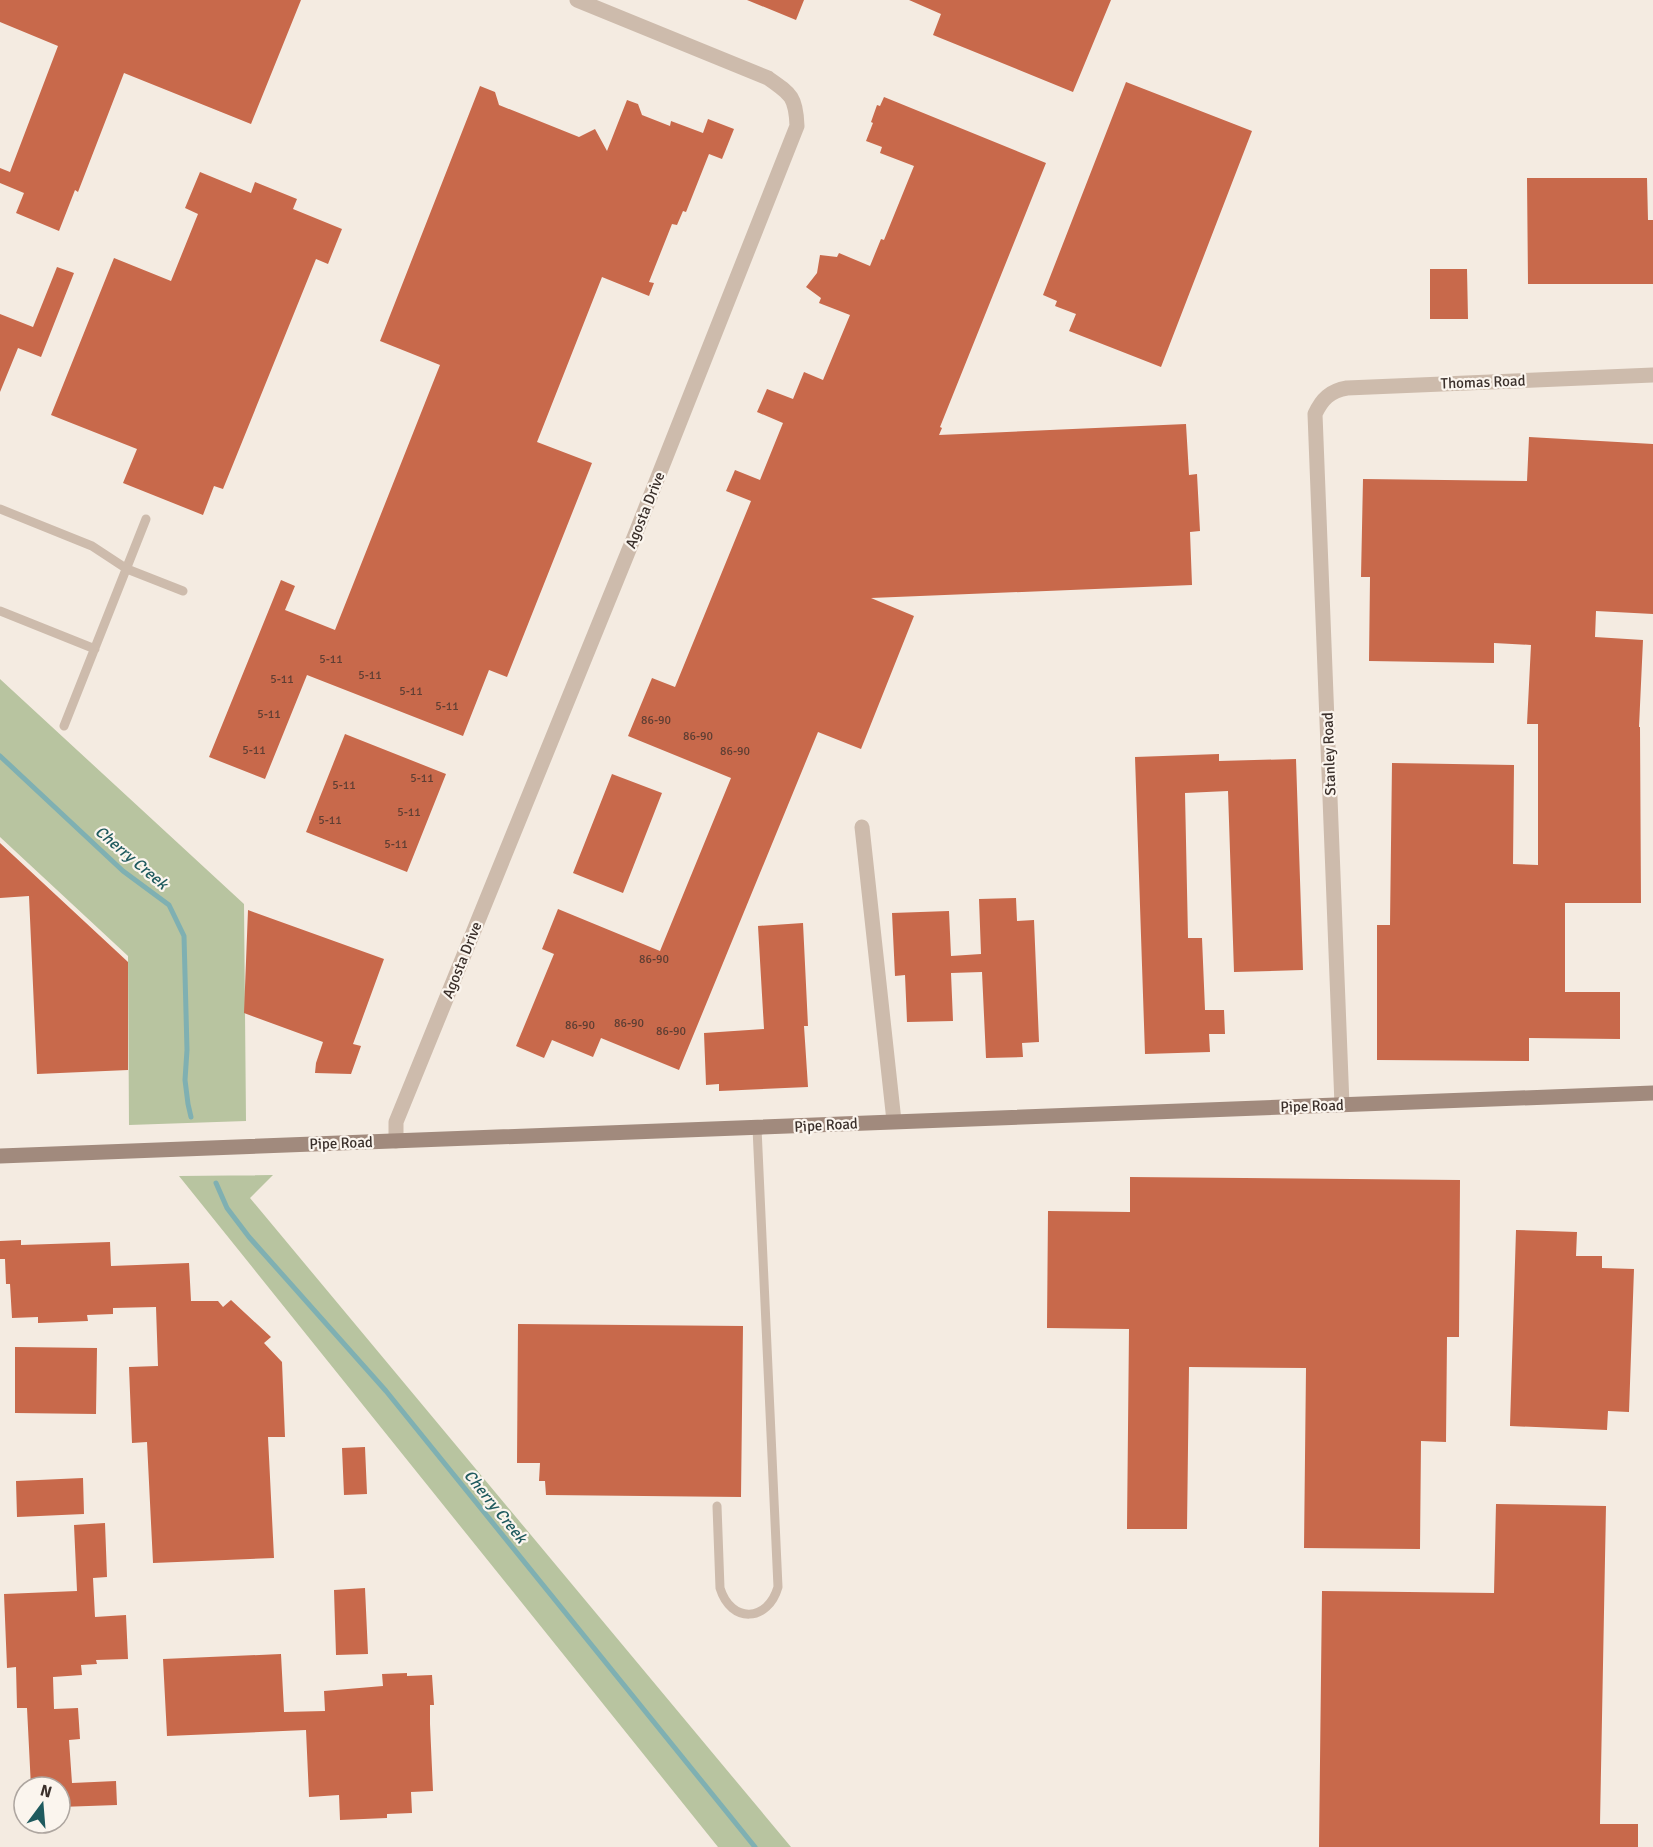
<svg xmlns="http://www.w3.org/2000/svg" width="1653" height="1847" viewBox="0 0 1653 1847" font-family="Signika,sans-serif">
  <rect width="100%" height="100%" fill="#f4ebe1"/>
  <path fill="#b8c4a0" d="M0,679L244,904L246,1121L129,1125L128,956L0,837Z
    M273,1175L250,1198L791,1847H718L179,1176Z"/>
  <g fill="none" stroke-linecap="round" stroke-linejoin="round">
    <path stroke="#7fb0b2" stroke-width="5" d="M0,756L123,871L169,905L184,936L187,1050L185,1080L188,1104L191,1117
      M216,1183L227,1208L249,1237L386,1391L755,1847"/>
  </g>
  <path fill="#c8694b" d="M0,0H301L251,124L124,73L78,192L75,190L59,231L16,213L24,193L0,183V168L10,172L58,46L0,22Z
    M747,0H804L796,20Z
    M909,0H1111L1073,92L933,35L941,14Z
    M1126,82L1252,131L1161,367L1069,331L1076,314L1055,306L1057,301L1043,295Z
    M480,86L495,92L499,105L579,137L595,129L607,151L627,100L638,104L642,115L670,126L671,121L703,133L708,119L734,129L722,159L709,154L686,212L683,211L677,225L672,224L649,282L654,283L649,296L602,277L537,442L592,463L507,677L489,670L463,736L307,675L265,779L209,757L281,580L295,586L285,610L335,630L440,365L380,341Z
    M884,97L1046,163L940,427L942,428L939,435L1186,424L1189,475L1197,474L1200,531L1190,532L1192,585L871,598L914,616L861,749L818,732L679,1070L601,1038L593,1057L552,1040L544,1058L516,1046L554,954L542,949L558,909L660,951L731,778L628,736L652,678L675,687L751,501L726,491L735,470L760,480L783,423L757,412L767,389L793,399L804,372L823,380L850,315L819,303L821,298L806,287L817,273L820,255L837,257L839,253L870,266L881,239L884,240L914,166L880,153L882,147L866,141L873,123L871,122L877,105L880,106Z
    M200,172L251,193L255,182L297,199L293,209L342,229L328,264L316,259L223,489L214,486L203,515L123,483L137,449L51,415L114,258L171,281L198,214L185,208Z
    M1527,178H1647L1648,220H1653V284H1528Z
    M57,267L74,273L41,357L18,348L0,392V314L33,327Z
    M1430,269H1467L1468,319H1430Z
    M1529,437L1653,444V614L1596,611L1595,637L1643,640L1639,727H1640L1641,903H1565V992H1620V1039L1529,1038V1061L1377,1060V925H1390L1392,763L1514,765L1513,864L1538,865V724H1527L1531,645L1494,643V663L1369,661L1370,577H1361L1363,479L1527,481Z
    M345,734L446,774L407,872L306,832Z
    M1219,754V761L1296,759L1303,970L1234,972L1228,791L1185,793L1188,938H1202L1205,1010H1224L1225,1034H1209L1210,1052L1145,1054L1135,757Z
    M612,774L662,793L623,893L573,873Z
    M0,843L128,962V1070L37,1074L29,896L0,898Z
    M1016,898L1017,921L1034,920L1039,1042L1022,1043L1023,1057L986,1058L982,972L951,973L953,1021L907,1022L905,975L895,976L892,913L949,911L951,956L981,954L979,899Z
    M248,910L384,959L353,1044L361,1046L351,1074L315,1073L316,1063L323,1042L244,1013Z
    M803,923L808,1026H804L808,1087L719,1091V1084L706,1085L704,1033L764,1029L758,926Z
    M1130,1177L1460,1180L1459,1337H1447L1446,1442L1421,1441L1420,1549L1304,1548L1306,1368L1189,1367L1187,1529H1127L1129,1329L1047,1328L1048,1211L1130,1212Z
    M1516,1230L1577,1232L1576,1256H1602V1268L1634,1269L1629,1412L1608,1411L1607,1430L1510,1426Z
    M21,1240V1245L110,1242L111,1266L189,1263L191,1301H218L223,1307L231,1300L271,1337L264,1343L282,1362L285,1437H268L274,1558L153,1563L147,1442L132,1443L129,1367L158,1366L156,1307L113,1308V1314L87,1315L88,1321L38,1323V1317L12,1318L10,1284H6L5,1259H0V1241Z
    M518,1324L743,1326L741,1497L546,1495L545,1481H539L540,1463H517Z
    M15,1347L97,1348L96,1414L15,1413Z
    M365,1447L367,1494L344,1495L342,1448Z
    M83,1478L84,1514L17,1517L16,1481Z
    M1496,1504L1606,1506L1600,1824H1638V1847H1319L1322,1591L1494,1593Z
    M105,1523L107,1577L93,1578L95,1617L126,1615L128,1659L96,1660L97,1664L81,1665L82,1675L53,1677L54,1709L78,1708L80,1739L69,1740L72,1783L116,1781L117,1805L60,1807V1787H31L27,1708H17L16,1667L7,1668L4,1594L77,1591L74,1525Z
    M365,1588L368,1654L336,1655L334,1590Z
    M281,1654L284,1712L325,1711L324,1691L383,1686L382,1674L407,1673V1676L432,1675L434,1705H430V1724L433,1791L411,1792L412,1813L387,1814V1818L340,1820L339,1795L309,1797L306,1730L167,1736L163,1659Z"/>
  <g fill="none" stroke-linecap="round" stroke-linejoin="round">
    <path stroke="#cdbbac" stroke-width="9" d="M0,509L92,546L127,569L183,591
      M0,611L95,649
      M64,726L146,519
      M717,1506L720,1588C731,1624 768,1622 778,1587L757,1128"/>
    <path stroke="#cdbbac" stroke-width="15" d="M862,827L894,1121
      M1342,1105L1315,414C1322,399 1330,391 1347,388L1653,375
      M396,1141V1122L635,535L797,126C796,97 791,94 768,78L577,0"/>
    <path stroke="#a18a7d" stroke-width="15" d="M0,1156L1653,1093"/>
  </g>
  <g text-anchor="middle" stroke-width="4.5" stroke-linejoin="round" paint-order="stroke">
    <g font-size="12" fill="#5e3e33">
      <text x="331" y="663">5-11</text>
      <text x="370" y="679">5-11</text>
      <text x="282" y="683">5-11</text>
      <text x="411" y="695">5-11</text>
      <text x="447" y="710">5-11</text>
      <text x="269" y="718">5-11</text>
      <text x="656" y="724">86-90</text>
      <text x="698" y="740">86-90</text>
      <text x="254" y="754">5-11</text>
      <text x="735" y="755">86-90</text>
      <text x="422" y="782">5-11</text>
      <text x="344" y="789">5-11</text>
      <text x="409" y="816">5-11</text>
      <text x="330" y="824">5-11</text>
      <text x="396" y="848">5-11</text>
      <text x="654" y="963">86-90</text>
      <text x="629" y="1027">86-90</text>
      <text x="580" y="1029">86-90</text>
      <text x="671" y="1035">86-90</text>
    </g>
    <g font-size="15" fill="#3b302b" stroke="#fbf5ee">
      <text transform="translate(1483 382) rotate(-2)" y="5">Thomas Road</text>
      <text transform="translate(645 510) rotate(-68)" y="5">Agosta Drive</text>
      <text transform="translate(1329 754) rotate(-92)" y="5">Stanley Road</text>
      <text transform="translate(462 960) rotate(-68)" y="5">Agosta Drive</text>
      <text transform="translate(1312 1106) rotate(-2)" y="5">Pipe Road</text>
      <text transform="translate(826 1125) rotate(-3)" y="5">Pipe Road</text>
      <text transform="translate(341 1143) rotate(-2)" y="5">Pipe Road</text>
    </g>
    <g font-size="16" font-style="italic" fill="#1f5a5e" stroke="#fbf5ee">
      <text transform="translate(132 857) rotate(40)" y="6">Cherry Creek</text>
      <text transform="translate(496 1506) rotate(51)" y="6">Cherry Creek</text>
    </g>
  </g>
  <g transform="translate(42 1805) rotate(16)"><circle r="28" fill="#fbf5ee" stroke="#aea6a0" stroke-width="1.5"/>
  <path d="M0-4.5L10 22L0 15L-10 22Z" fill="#1f5a5e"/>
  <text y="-9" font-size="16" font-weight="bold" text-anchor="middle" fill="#3b302b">N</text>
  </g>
</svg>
